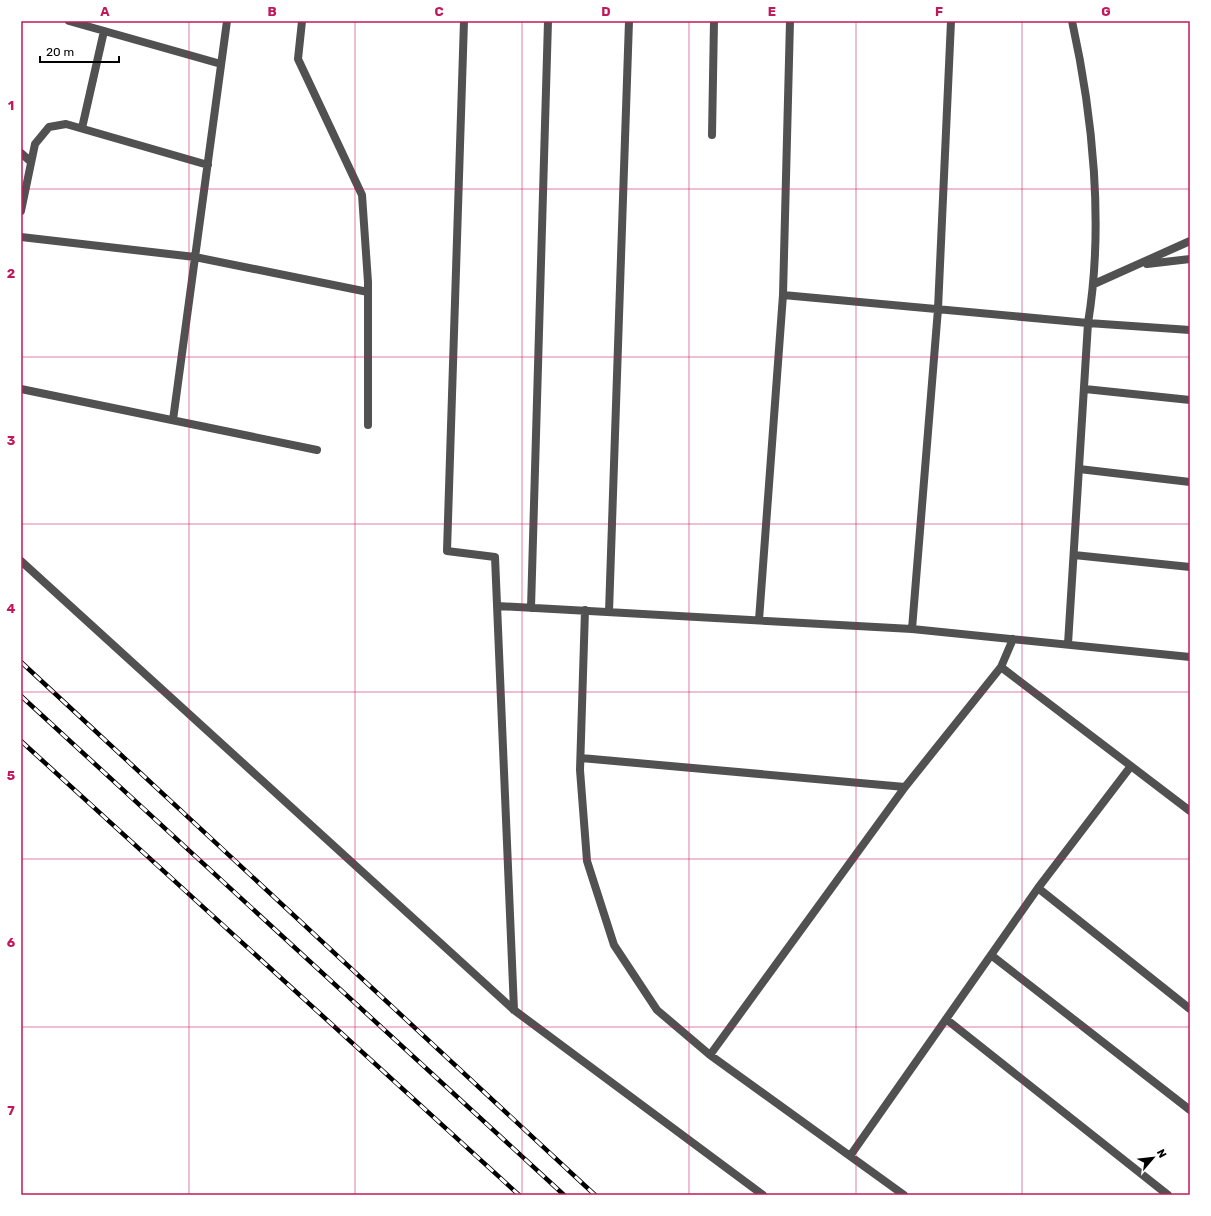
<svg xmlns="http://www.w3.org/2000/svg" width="1211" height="1216" viewBox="0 0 1211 1216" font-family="Rubik,sans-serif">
  <rect width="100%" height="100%" fill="#fff"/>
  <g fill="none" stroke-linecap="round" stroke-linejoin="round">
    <path stroke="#515151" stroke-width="8" d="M69,21L221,64
      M302,21L298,59L362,195L368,282V425
      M464,21L447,551L495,557L514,1010
      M1072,21C1093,116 1104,226 1088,323L1190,330
      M82,128L104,31
      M712,135L714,21
      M21,153L31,162
      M21,211L35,144L49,127L66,124L208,165
      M21,237L195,257L368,292
      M1147,264L1190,259
      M1094,284L1190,241
      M783,295L1088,323L1068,644
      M21,389L317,450
      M1085,389L1190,400
      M173,420L227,21
      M1079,469L1190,482
      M1074,555L1190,567
      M21,561L514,1010L763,1195
      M497,606L912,629L1190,657
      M531,608L548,21
      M585,610L580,770L587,861L614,945L657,1010L710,1055L904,1195
      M609,612L629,21
      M759,620L783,295L790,21
      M912,629L938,309L951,21
      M1001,667L1190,811
      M581,758L905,787
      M1038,888L1190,1009
      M991,955L1190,1110
      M946,1019L1168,1195
      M710,1055L905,787L1001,667L1013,639
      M850,1156L1038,888L1131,766"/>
    <g stroke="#000" stroke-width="4.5">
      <path id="rail" d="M21,662L595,1195
        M21,696L564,1195
        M21,741L519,1195"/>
    </g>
    <use href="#rail" stroke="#fff" stroke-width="3" stroke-dasharray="9" stroke-linecap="butt"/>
  </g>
  <path fill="none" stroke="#c2185b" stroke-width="1" stroke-opacity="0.55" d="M189,21V1195M355,21V1195M522,21V1195M689,21V1195M856,21V1195M1022,21V1195M21,189H1190M21,357H1190M21,524H1190M21,692H1190M21,859H1190M21,1027H1190"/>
  <rect width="1211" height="1216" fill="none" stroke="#ffffff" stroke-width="44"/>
  <g transform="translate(1153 1158) rotate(62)" stroke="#ffffff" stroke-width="3" paint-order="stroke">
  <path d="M0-3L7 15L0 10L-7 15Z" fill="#000000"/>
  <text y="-6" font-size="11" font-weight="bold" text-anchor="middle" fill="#000000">N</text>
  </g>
  <path d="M40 56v6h79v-6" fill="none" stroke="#000000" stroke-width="2"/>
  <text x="46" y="56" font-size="12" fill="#000000" stroke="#ffffff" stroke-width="3" paint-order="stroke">20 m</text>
  <rect x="22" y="22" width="1167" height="1172" fill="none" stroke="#c2185b" stroke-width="1.5"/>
  <g font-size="13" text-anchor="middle" font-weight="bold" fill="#c2185b">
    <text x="105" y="16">A</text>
    <text x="272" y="16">B</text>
    <text x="439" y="16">C</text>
    <text x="606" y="16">D</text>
    <text x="772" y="16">E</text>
    <text x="939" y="16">F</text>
    <text x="1106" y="16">G</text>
    <text x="11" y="110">1</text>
    <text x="11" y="278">2</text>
    <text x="11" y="445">3</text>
    <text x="11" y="613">4</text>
    <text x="11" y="780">5</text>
    <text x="11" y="947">6</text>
    <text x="11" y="1115">7</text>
  </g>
</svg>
